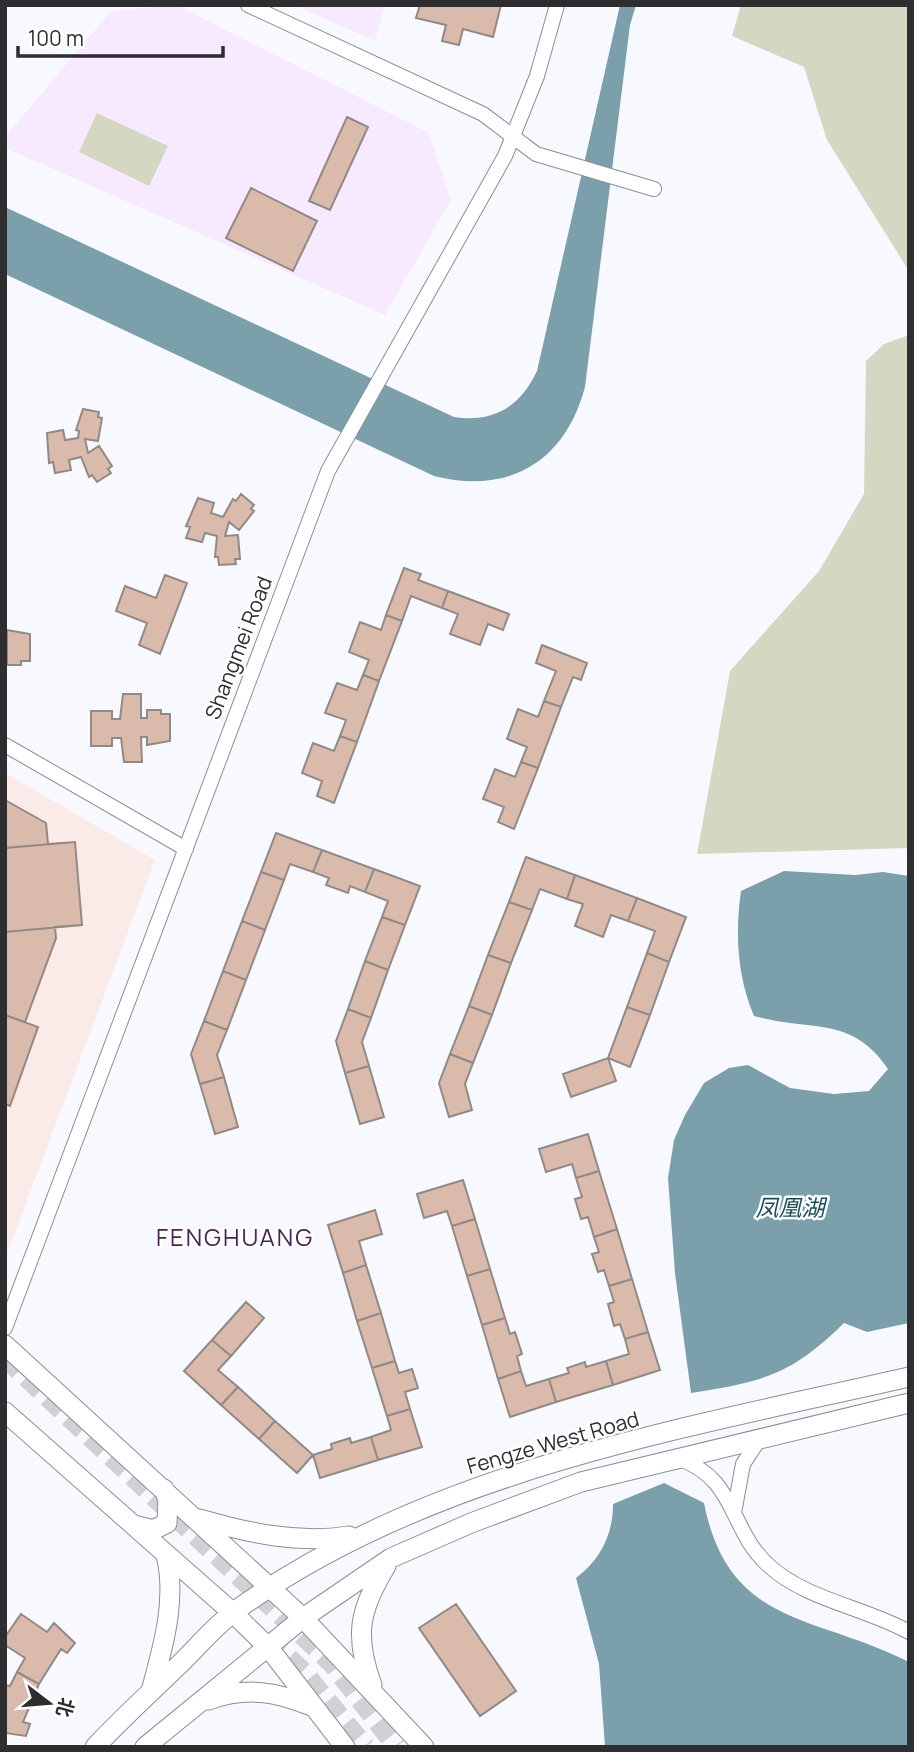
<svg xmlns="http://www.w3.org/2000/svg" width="914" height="1752" viewBox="0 0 914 1752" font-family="Manrope,'Noto Sans SC',sans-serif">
  <rect width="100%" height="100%" fill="#f8f9fe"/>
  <path fill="#fbebe8" d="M5,773L155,860L5,1259Z"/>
  <path fill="#f7eafe" d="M177,5L429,133L451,200L385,315L5,148V137L111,11Z
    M294,5H385L375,41Z"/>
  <path fill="#d4d8c2" d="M741,5H909V271L827,140L804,67L732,36Z
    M97,113L168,146L149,186L79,152Z
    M909,335V848L697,854L730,671L819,571L864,494L866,361L884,344Z"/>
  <path fill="#7ba0ab" d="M620,5H636L630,25L585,387C565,462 509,495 434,476L5,274V207L454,417C493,423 520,407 537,371Z
    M784,871L855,875L883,872L909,876V1323L867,1332L844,1323C790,1376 764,1381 691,1393L675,1273L668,1178L674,1140L685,1115L704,1083L729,1068L748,1065L790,1088L834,1094L869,1091L888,1069C852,1015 810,1032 754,1016C737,976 735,933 741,891Z
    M664,1483L704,1503C729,1628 816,1614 909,1662V1747H605L599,1664L576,1578C600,1560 613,1535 613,1504Z"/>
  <path fill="#dabaaa" stroke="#918985" stroke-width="2" d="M420,5H501L493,37L463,29L459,45L442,41L446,25L416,18Z
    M347,117L368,127L330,210L309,201Z
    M251,188L317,221L293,271L226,238Z
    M83,409L99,412L98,417L102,418L98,441L85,439L88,453L99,446L112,466L108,469L111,473L97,482L92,475L89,477L81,457L69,460L71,470L55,473L53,462L49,463L47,433L63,430L65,440L78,438L79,431L76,430Z
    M241,494L254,505L251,509L254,511L239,530L229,522L225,536L238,535L240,559H235L236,564L219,565L218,557H215L217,536L205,533L202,542L186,538L190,527L186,526L198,498L214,503L211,513L223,517L233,499L236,501Z
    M404,568L421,574L418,580L448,591L442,608L411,596L402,621L386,615Z
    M165,575L187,583L160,654L139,645L147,623L116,611L125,586L156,598Z
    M448,591L509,614L503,630L488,624L480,645L450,634L458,614L442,608Z
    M386,615L402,621L379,681L363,675L369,660L349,652L360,622L381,630Z
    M7,630L30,634V661H21V665H7Z
    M542,645L587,663L581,680L573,677L561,707L544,701L556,671L536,663Z
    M363,675L379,681L357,742L340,736L346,720L325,713L337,683L357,690Z
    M123,694H141V718H147V710H161V714H170V741L147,745V737H141L142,762H124L121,738H112V746H91V711H112V719H120Z
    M544,701L561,707L538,768L521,762L527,747L507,739L518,709L538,717Z
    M340,736L357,742L334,803L317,796L322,781L302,773L313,743L334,751Z
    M521,762L538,768L514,829L498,822L504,807L483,799L495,769L515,777Z
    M5,800L46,823L48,844L75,842L82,925L55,927L56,938L25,1022L5,1015Z
    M276,833L322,850L313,872L290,864L284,880L261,872Z
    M75,842L82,925L5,932V848Z
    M322,850L374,869L365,892L350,886L348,893L326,885L329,878L313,872Z
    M526,857L575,875L567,899L540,889L532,910L509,902Z
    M374,869L420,886L405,925L382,917L388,901L365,892Z
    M261,872L284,880L265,930L242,921Z
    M575,875L637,898L628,921L611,915L603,937L575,926L583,904L567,899Z
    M637,898L686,917L669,962L647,953L655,931L628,921Z
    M509,902L532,910L511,963L488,955Z
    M382,917L405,925L388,970L365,961Z
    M242,921L265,930L246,980L223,971Z
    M647,953L669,962L650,1015L627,1007Z
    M488,955L511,963L492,1015L469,1006Z
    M365,961L388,970L371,1018L348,1009Z
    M223,971L246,980L227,1030L204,1021Z
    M469,1006L492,1015L473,1063L450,1054Z
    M627,1007L650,1015L630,1067L608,1058Z
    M348,1009L371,1018L362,1042L369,1066L345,1073L336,1041Z
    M5,1015L38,1027L10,1106L5,1104Z
    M204,1021L227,1030L217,1055L224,1077L200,1084L191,1054Z
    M450,1054L473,1063L465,1084L472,1110L449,1117L439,1083Z
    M608,1058L616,1081L571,1097L563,1074Z
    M369,1066L384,1117L360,1124L345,1073Z
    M224,1077L238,1127L215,1134L200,1084Z
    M588,1134L599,1171L576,1178L572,1164L546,1172L539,1149Z
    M599,1171L617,1229L594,1237L588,1217L581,1219L575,1199L582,1197L576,1178Z
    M463,1180L475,1219L452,1226L447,1211L424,1218L417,1194Z
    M375,1210L382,1234L359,1241L366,1265L343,1273L328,1225Z
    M475,1219L490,1269L467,1276L452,1226Z
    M617,1229L632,1279L609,1286L604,1270L598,1272L592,1254L599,1252L594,1237Z
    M366,1265L381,1313L357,1321L343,1273Z
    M490,1269L505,1318L482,1325L467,1276Z
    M632,1279L648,1332L625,1339L620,1324L614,1326L608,1304L614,1302L609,1286Z
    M246,1302L264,1318L231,1356L212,1340Z
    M381,1313L395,1361L372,1368L357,1321Z
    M505,1318L510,1334L515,1332L522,1354L517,1356L521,1371L498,1379L482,1325Z
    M648,1332L660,1370L613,1385L606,1361L629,1354L625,1339Z
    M212,1340L231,1356L218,1370L238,1387L221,1405L184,1371Z
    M395,1361L399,1373L412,1369L418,1388L405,1392L410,1409L387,1416L372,1368Z
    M606,1361L613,1385L556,1402L549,1379L569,1373L567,1368L585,1362L586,1367Z
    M521,1371L526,1386L549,1379L556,1402L510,1417L498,1379Z
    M238,1387L275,1421L259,1439L221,1405Z
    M410,1409L422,1447L378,1460L371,1437L391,1430L387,1416Z
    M275,1421L313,1455L297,1473L259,1439Z
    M371,1437L378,1460L320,1478L313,1455L332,1449L331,1444L350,1438L351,1443Z
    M456,1604L516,1691L480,1716L419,1628Z
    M21,1614L47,1632L54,1623L75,1643L67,1653L61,1649L39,1684L17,1672L25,1658L5,1645V1637Z
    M17,1672L39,1684L23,1722L30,1724L26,1736L5,1733V1685L10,1686Z"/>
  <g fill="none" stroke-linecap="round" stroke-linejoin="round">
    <path stroke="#d0d0d5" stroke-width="19" stroke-dasharray="19 10" stroke-linecap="butt" d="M5,1358L331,1663L396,1747
      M268,1638L304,1672L366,1747"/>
    <g stroke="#8d8e96" stroke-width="16">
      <path id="minor" d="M248,5L483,114L536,154L654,189
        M5,745L186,849
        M5,1328L328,471L505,156L537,76L557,5
        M677,1458C737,1478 728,1528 768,1565C806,1600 864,1607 909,1632
        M734,1513L743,1464L760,1438"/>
    </g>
    <g stroke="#8d8e96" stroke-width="21">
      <path id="major" d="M5,1345L303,1618L424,1747
        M5,1412L233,1613L268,1647L345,1747
        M200,1519C248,1533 299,1544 349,1536
        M134,1525L153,1530L167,1523L168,1500L164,1489
        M372,1685C354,1636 359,1610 386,1566
        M151,1691C163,1647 177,1600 166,1555
        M209,1700C247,1686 277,1692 314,1707
        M95,1747C123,1717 153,1690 182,1662C199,1645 216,1625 235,1611C428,1471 681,1429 909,1377
        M145,1747L303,1618L391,1558L471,1523L581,1482L909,1403"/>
    </g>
    <use href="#minor" stroke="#fff" stroke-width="14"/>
    <use href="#major" stroke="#fff" stroke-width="19"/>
  </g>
  <g text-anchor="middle" stroke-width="5" stroke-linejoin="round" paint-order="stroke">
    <g font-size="21" fill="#2e2e31" stroke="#fff">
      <text transform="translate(239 648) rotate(-69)" y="7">Shangmei Road</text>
      <text transform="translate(553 1443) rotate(-16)" y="7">Fengze West Road</text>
    </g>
    <g font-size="23" font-style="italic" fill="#184e5a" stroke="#fff">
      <text x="790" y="1216">凤凰湖</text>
    </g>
    <g font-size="24" letter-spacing="2" fill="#492258" stroke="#fff">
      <text x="235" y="1246">FENGHUANG</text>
    </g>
  </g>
  <rect width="914" height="1752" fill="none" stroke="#2e2e31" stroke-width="14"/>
  <g transform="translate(49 1703) rotate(106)" stroke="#ffffff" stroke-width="5" paint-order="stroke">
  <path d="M0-5L12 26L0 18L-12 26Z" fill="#2e2e31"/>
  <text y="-10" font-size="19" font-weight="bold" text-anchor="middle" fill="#2e2e31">北</text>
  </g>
  <path d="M18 46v10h205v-10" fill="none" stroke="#2e2e31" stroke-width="3.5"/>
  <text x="28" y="46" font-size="21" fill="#2e2e31" stroke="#ffffff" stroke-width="5" paint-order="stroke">100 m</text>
</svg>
